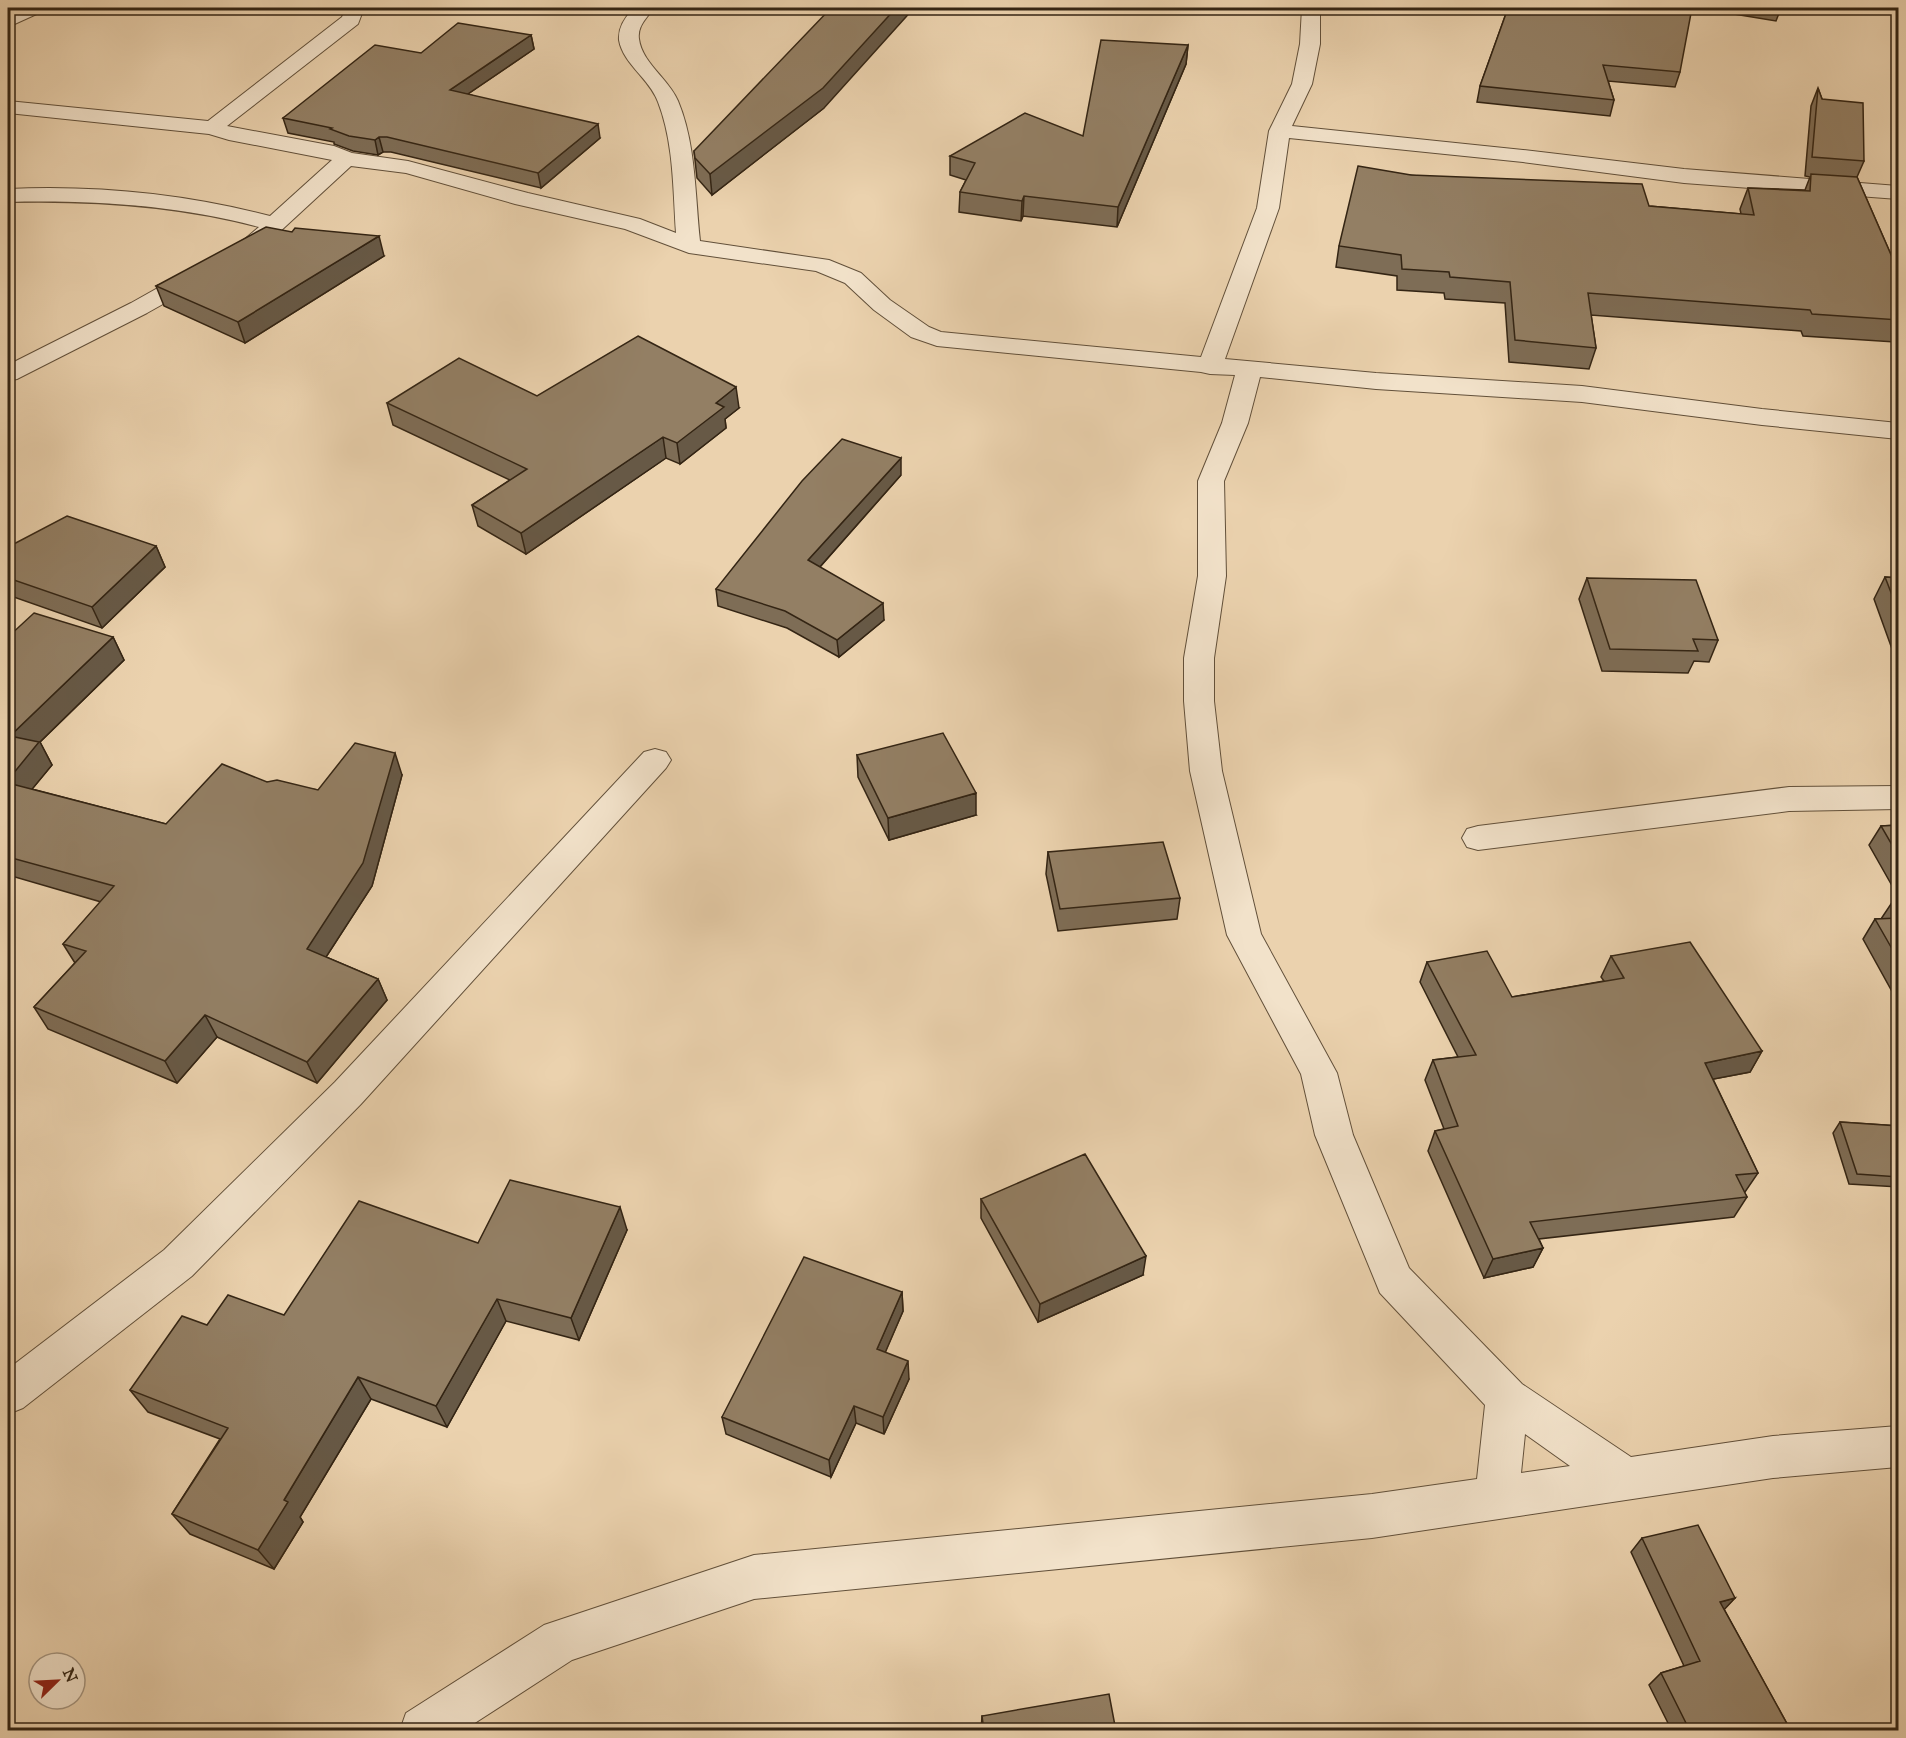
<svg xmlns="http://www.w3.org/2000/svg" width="1906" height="1738" viewBox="0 0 1906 1738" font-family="'IM FELL Great Primer',serif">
  <rect width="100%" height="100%" fill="#ebd2ae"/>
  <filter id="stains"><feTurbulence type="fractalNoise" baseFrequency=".00333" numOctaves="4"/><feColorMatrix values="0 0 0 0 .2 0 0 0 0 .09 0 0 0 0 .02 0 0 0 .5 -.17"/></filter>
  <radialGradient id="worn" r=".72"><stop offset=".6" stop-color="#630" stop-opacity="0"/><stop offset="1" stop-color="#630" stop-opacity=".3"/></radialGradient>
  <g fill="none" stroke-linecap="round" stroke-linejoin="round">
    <g stroke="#62503a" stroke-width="2">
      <path id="minor" d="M20,8H43L41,12L8,27V14Z
        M346,8H364L358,24L227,126L334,146L352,153L408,161L528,193L640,219L676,233C673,190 674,143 658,102C650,79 623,64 619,40C618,27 626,16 634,8H653C648,18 637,25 639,39C642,63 669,79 678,101C696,144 695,195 700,241L829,260L861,273L890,300L929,327L941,332L1201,357L1257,208L1269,131L1292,84L1300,44L1302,8H1320V44L1312,84L1292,126L1523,150L1684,169L1898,186V199L1684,183L1523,162L1289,138L1279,208L1225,359L1376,373L1582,386L1762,409L1898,423V439L1762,425L1582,402L1376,389L1260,377L1248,423L1224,481L1226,576L1214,658V701L1222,771L1261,934L1337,1073L1353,1135L1409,1268L1522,1384L1631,1457L1773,1436L1898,1426V1467L1773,1478L1372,1538L754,1599L572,1660L464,1730H400L406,1713L544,1625L754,1555L1372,1494L1477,1479L1485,1405L1380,1293L1315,1135L1301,1074L1227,935L1190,771L1184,701V658L1198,576V481L1222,423L1235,375L1210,374L1201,372L937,346L911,337L874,310L845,283L816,271L689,253L625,229L515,204L406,173L351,166L261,249L147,313L17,379L8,381V365L131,303L245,239L259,227C177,205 92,200 8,202V189C96,185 185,194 270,216L332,160L229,140L209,134L8,113V101L208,121L342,17ZM1525,1434L1570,1466L1521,1473Z
        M655,749L666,752L671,760L666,768L361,1104L192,1276L23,1408L8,1414V1369L164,1250L335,1082L644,752Z
        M1789,787L1898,786V809L1789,811L1478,850L1467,847L1462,838L1467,829L1478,826Z"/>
    </g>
    <use href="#minor" fill="#f2e2ca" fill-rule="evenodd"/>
  </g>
  <path fill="#7e6d56" stroke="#342514" stroke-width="1.5" d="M1508,8L1680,72L1675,87L1608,81L1614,100L1610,116L1477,102L1480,86Z
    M1716,8H1781L1776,21L1716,11Z
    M531,35L534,49L468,94L600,138L541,188L391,152H383L378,155L353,151L334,144V142L288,133L283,118L421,53Z
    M1188,45L1186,64L1117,227L1023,216L1021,221L959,212L960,192L966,180L950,175V156L1083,136Z
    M1818,88L1822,99L1864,161L1857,177L1899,273V339H1896L1895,342L1803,336L1801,331L1591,315L1596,348L1589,369L1509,362L1505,303L1445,299L1444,293L1397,290V276L1336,267L1339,246L1411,175L1649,206L1741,214L1740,209L1748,188L1805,190L1810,177L1805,176L1811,106Z
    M824,108L712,195L697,178L694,151Z
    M292,232L384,256L245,343L164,306L156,286Z
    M537,396L739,408L725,419L726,428L680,464L666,458L526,554L478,526L472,505L510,480L393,425L387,403Z
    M901,475L820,567L884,620L839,657L787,628L718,606L716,589Z
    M156,546L165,567L102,628L8,595V547Z
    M1885,577L1899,578V660H1896L1874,599Z
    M1587,578L1718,640L1709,662L1694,661L1688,673L1602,671L1579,599Z
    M8,637H113L124,660L40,742L52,765L32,789L166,824L267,782L318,790L402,775L372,886L326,957L378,979L387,1000L317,1083L217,1037L177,1083L48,1029L34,1007L75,963L63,944L101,902L8,875Z
    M857,755L976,815L889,840L858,777Z
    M1899,825V898L1869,845L1881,826Z
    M1048,852L1180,898L1177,919L1058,931L1046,874Z
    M1899,900V1004L1863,939L1875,919H1881L1893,901Z
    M1611,956L1762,1051L1750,1072L1713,1079L1758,1173L1745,1192H1744L1747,1197L1734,1217L1539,1239L1543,1248L1533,1267L1484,1278L1428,1151L1435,1131L1444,1129L1425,1080L1433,1060L1458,1057L1420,982L1427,962L1512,997L1604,981L1601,977Z
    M1840,1122L1899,1126V1187L1849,1184L1833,1133Z
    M981,1199L1143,1275L1038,1322L981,1218Z
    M627,1230L579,1340L506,1321L447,1427L371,1399L300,1517L303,1522L274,1569L190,1534L172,1514L220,1439L148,1412L130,1390L207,1325L284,1315L478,1243Z
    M902,1292L903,1311L885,1352L909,1379L884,1434L856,1423L831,1477L726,1434L722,1417Z
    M1642,1538L1735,1598L1724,1609L1791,1731H1672L1649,1685L1661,1673L1684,1666L1631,1552Z
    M982,1716L1116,1731H981Z"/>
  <path fill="#675946" stroke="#342514" stroke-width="1.5" d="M896,8H914L824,108L712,195L710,174Z
    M531,35L534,49L453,104L450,90Z
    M1188,45L1186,64L1117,227L1118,207Z
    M598,124L600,138L541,188L538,173Z
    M379,137L383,152L378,155L375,140Z
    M1024,196L1023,216L1021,221L1022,201Z
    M379,236L384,256L245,343L238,322Z
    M736,387L739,408L725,419L726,428L680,464L677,443L716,403Z
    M663,437L666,458L526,554L521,533Z
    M8,443L12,453L8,456Z
    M901,458V475L810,578L808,560Z
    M156,546L165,567L102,628L92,607Z
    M883,603L884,620L839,657L837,640Z
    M113,637L124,660L40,742L52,765L19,805L8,786L10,736Z
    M395,753L402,775L372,886L317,971L307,949Z
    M976,793V815L889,840L888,818Z
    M378,979L387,1000L317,1083L307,1062Z
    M205,1015L217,1037L177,1083L165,1061Z
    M1762,1051L1750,1072L1693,1083L1705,1063Z
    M620,1207L627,1230L579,1340L571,1318Z
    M1543,1248L1533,1267L1484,1278L1493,1259Z
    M1146,1256L1143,1275L1038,1322L1040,1304Z
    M902,1292L903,1311L879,1367L877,1349Z
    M497,1299L506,1321L447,1427L436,1406Z
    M908,1361L909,1379L884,1434L883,1417Z
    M358,1377L371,1399L300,1517L303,1522L274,1569L258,1550L284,1500Z
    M854,1406L856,1423L831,1477L829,1460Z
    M1735,1598L1722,1612L1720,1602Z"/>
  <path fill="#937f64" stroke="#342514" stroke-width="1.5" d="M831,8H896L823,88L710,174L695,158L694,151Z
    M1508,8H1692L1680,72L1603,65L1614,100L1480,86Z
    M458,23L531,35L450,90L598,124L538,173L387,137H379L375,140L349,136L330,129L332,128L283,118L375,45L421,53Z
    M1101,40L1188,45L1118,207L1024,196L1022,201L960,192L975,163L950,156L1025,113L1083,136Z
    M1818,88L1822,99L1863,103L1864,161L1812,157Z
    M1358,166L1411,175L1642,184L1649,206L1754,215L1748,188L1810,191L1811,174L1857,177L1899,273V320L1812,314L1810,310L1588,293L1596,348L1515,340L1510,282L1450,277L1449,272L1402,269L1401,255L1339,246Z
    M266,227L292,232L295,228L379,236L238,322L156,286Z
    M638,336L736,387L716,403L724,407L677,443L663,437L521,533L472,505L527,469L387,403L459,358L537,396Z
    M842,439L901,458L808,560L883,603L837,640L785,611L716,589L802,481Z
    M67,516L156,546L92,607L8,578V547Z
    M1885,577L1899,578V613Z
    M1587,578L1696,580L1718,640L1693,639L1698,651L1610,649Z
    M34,613L113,637L10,736L39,742L8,780V637Z
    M943,733L976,793L888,818L857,755Z
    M355,743L395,753L363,863L307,949L378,979L307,1062L205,1015L165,1061L34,1007L86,951L63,944L114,886L8,857V783L166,824L222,764L267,782L277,780L318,790Z
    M1899,825V857L1881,826Z
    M1163,842L1180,898L1060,909L1048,852Z
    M1899,900V911L1893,901Z
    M1899,918V961L1875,919Z
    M1690,942L1762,1051L1705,1063L1758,1173L1736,1175L1747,1197L1530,1222L1543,1248L1493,1259L1435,1131L1458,1126L1433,1060L1476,1055L1427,962L1487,951L1512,997L1624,978L1611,956Z
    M1840,1122L1899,1126V1177L1857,1174Z
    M1085,1154L1146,1256L1040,1304L981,1199Z
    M510,1180L620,1207L571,1318L497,1299L436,1406L358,1377L284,1500L288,1502L258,1550L172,1514L228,1428L130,1390L182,1316L207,1325L228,1295L284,1315L359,1201L478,1243Z
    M804,1257L902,1292L877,1349L908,1361L883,1417L854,1406L829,1460L722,1417Z
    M1698,1525L1735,1598L1720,1602L1791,1731H1690L1661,1673L1700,1661L1642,1538Z
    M1109,1694L1116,1731H984L982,1716Z"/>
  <rect width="1906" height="1738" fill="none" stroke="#ebd2ae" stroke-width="30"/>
  <rect x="9" y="9" width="1888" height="1720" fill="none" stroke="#342514" stroke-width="3"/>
  <rect x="15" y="15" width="1876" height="1708" fill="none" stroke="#342514" stroke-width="1.5"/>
  <g transform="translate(57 1681) rotate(66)"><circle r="28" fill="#f2e2ca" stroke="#a69681" stroke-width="1.5"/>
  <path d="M0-4.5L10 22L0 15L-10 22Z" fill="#8f2418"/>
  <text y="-9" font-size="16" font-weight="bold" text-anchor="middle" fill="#342514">N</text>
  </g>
  <rect width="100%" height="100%" filter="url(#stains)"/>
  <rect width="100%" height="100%" fill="url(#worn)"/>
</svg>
